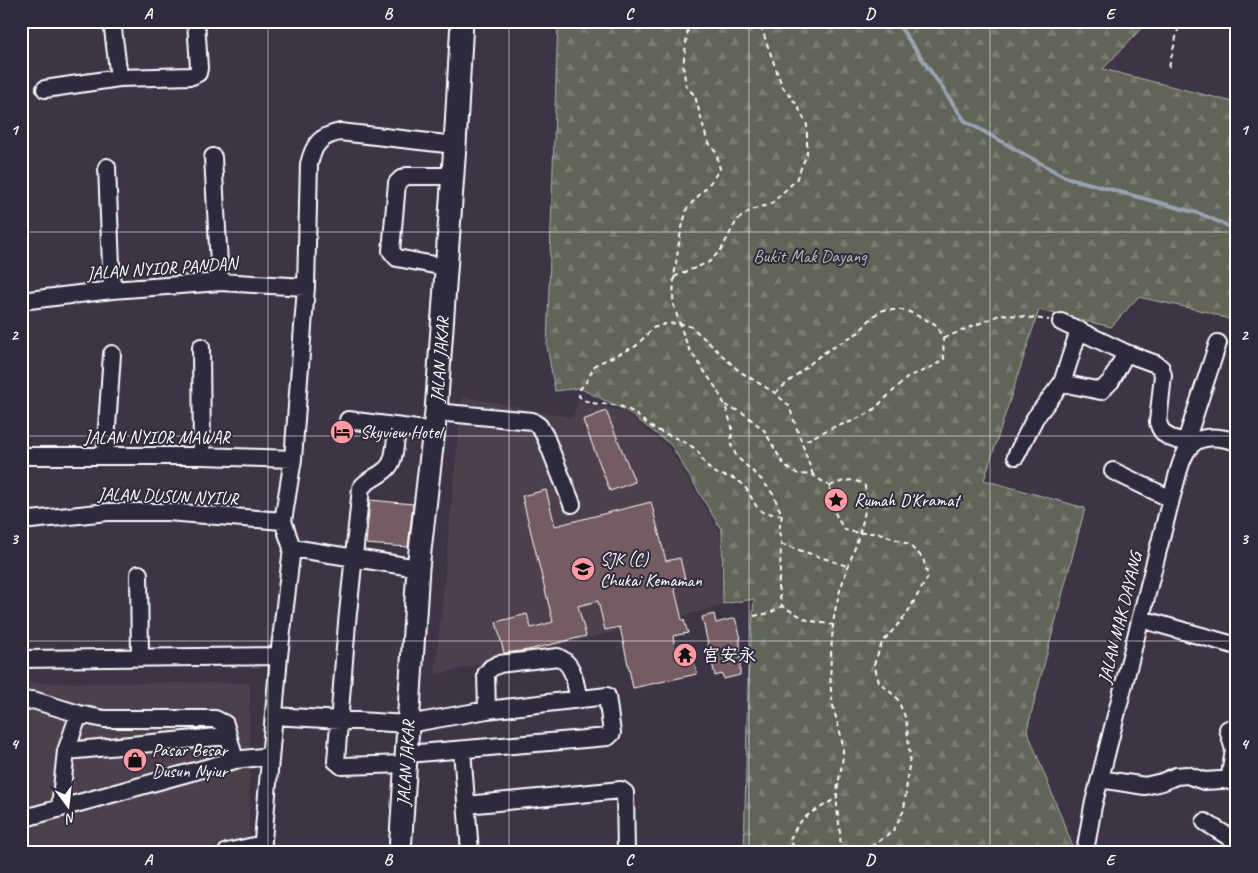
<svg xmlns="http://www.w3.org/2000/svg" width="1258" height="873" viewBox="0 0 1258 873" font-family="Caveat,'LXGW WenKai TC',sans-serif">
  <defs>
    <pattern id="forest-firs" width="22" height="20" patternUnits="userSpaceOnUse" patternTransform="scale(1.25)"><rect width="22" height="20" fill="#616558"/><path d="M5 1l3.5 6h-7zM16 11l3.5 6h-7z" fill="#797c71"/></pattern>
  </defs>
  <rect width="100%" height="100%" fill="#3d3445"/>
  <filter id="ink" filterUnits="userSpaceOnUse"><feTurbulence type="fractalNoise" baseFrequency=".02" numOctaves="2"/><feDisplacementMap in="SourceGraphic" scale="10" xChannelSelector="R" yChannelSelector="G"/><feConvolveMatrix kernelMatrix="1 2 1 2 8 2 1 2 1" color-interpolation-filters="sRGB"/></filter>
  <g filter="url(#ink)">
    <path fill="#4e404e" d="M462,396L573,418L578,401L623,411L668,447L720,532L722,606L435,675Z
      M21,683H250L249,841L183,852H39L21,836Z"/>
    <path fill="url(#forest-firs)" stroke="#b0b2ac" d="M558,21H1148L1103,69L1237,103V322L1208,312L1138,297L1111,327L1039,310L984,480L1085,508L1027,730L1075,852H744L748,680L754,599L723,604L722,531L671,445L625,410L579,388L555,391L547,346Z"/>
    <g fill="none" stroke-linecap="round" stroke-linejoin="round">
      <path stroke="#98a2b2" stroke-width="4" d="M896,21L965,121L1065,177L1201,214L1237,230"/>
    </g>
    <path fill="#745c64" stroke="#fff" d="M606,411L635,482L610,491L583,420Z
      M546,490L555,526L651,502L666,561L680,558L685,579L673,582L682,620H684L688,633L673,636L676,654L692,652L697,674L633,688L620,627L605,630L598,601L578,606L586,636L528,650L504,653L496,622L527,614L531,628L553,622L522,496Z
      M370,500L413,504L408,547L366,544Z
      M714,614L716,623L735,618L741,638H740V675L724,679L722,674L715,676L702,617Z"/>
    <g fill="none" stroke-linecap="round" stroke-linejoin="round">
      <g stroke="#fff" stroke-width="20">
        <path id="minor" d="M112,21L119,78
          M45,89L119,78L192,76L198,73L199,68L196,21
          M213,157L220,282
          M107,167L112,290
          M445,267L397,258L391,251L397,183L401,179L407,176H452
          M21,301L112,290L220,282L306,287
          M1061,322L1126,353L1156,364L1161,368L1163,375L1158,422C1162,440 1178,440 1193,443
          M201,347L202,456
          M1062,383L1101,391L1111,381L1126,353
          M436,412L532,421L539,426L545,436L572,504
          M348,420L433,431
          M397,427C396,436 395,459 389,466C382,476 368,478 361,488L347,623L336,761L342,766L407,764
          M1186,441L1218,343
          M21,456H202L293,459
          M105,456L112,354
          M1016,456L1035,418L1062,383L1079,330
          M1113,471L1171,499
          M21,521L108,512H167L283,521
          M292,548L418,568
          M139,574L140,658
          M1141,619L1237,646
          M21,659L279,656
          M21,702L33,700L79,714L104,719H215L225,724L235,760
          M487,710L486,674L491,668L499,664L558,657C575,665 574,681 579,699
          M274,716L408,724L487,710L607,696L612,733L608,737L407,754
          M1228,729L1234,750L1229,781
          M462,750L470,852
          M66,751L228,736
          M1100,779L1145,786L1162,782L1176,776L1187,775L1204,781L1237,779
          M466,805L621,790L625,793L626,852
          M60,807L66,751L79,714
          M21,819L235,760L270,756
          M1205,822L1237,842
          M227,852L263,844
          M262,852L279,656L292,548L283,521L293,459L306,287L309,164C314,144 320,136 340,132L455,145
          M1085,852L1093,806L1171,499C1183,458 1183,425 1237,442"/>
      </g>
      <g stroke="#fff" stroke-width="25">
        <g id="major">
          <path id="s1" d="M400,852L418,568L436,412L455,145L462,21"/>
        </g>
      </g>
      <path stroke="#fff" stroke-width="2" stroke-dasharray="5 4" stroke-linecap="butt" d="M689,21L683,66L686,86L695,96L707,140L716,152L720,169L707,187L687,208L680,236L674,277L673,302L679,323L689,349L716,388L725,405L732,427L731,445L737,457L762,480L773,494L782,515L779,530L781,544L780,571L778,587L782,606L807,620L833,625
        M1169,67L1180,21
        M674,277L709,262L721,250L737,220L751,210L771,204L796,180L807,154V125L797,105L782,86L759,21
        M944,338L1002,314L1049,320
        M775,393L822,354L859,332L873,316L883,310H905L935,324L943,338L944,360L926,370L909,376L871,412L850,422L831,428L803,442
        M725,405L743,413L764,430L784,465L798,474L813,475L829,486
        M830,486C830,504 835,516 845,530L859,533H879L908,544L923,558L928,577L906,615L882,643L874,664L879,682L897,698L906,719L910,756L904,810L893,831L871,847L857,852
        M830,486C842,481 854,476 865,486C866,496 866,506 864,516C856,554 836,588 833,626C831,652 828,685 834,710C838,727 843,736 843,755C842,769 837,783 837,797C836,815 842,831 840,850
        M782,515C776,514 768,514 763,512C752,507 751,488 737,480C727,474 717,478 707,466C700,459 701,451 691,446C678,438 663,434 650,426C641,419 633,410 622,407C608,402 589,407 579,396L580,389L587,381L595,365L636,346L653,328L665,324L679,323L692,327L739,371L775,393L789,406L813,475
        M781,544L847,566
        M754,616L770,613L782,606
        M801,852L795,850L790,839C793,834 795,829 798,825C807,812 825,807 837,797
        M831,852L840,850"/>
      <use href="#minor" stroke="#2f2a3d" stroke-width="16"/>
      <use href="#major" stroke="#2f2a3d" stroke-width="21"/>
    </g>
  </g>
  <path fill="none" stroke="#fff" stroke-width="1" stroke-opacity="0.55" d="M268,21V852M509,21V852M749,21V852M990,21V852M21,232H1237M21,436H1237M21,641H1237"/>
  <defs>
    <g id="hotel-disc" transform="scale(1.25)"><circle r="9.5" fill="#ff9aa2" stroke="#2f2a3d"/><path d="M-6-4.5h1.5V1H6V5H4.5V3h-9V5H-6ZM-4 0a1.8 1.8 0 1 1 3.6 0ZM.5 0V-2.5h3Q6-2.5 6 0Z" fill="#111"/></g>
    <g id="sight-disc" transform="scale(1.25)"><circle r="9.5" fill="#ff9aa2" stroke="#2f2a3d"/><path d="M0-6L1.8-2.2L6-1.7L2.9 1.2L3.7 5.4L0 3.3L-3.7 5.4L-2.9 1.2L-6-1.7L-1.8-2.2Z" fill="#111"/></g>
    <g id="school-disc" transform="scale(1.25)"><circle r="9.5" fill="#ff9aa2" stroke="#2f2a3d"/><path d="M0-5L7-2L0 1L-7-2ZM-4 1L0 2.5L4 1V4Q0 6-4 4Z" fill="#111"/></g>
    <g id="temple-disc" transform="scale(1.25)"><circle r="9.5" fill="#ff9aa2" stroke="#2f2a3d"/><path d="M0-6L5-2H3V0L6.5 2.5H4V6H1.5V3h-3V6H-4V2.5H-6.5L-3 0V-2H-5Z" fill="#111"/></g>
    <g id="shop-disc" transform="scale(1.25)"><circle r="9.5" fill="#ff9aa2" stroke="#2f2a3d"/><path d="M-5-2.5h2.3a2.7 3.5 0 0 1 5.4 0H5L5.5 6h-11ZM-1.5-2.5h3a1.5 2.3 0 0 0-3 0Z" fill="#111"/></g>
  </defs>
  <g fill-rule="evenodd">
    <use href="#hotel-disc" x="342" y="432"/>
    <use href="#sight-disc" x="836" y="500"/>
    <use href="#school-disc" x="583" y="569"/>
    <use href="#temple-disc" x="685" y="655"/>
    <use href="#shop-disc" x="135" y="760"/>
  </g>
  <g text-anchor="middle" stroke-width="4" stroke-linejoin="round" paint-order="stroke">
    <g font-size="18" fill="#b8bab4" stroke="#2f2a3d">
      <text x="810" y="262">Bukit Mak Dayang</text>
    </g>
    <g font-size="18" fill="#fff" stroke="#2f2a3d">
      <text transform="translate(162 268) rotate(-4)" y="6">JALAN NYIOR PANDAN</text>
      <text dy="6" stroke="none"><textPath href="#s1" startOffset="494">JALAN JAKAR</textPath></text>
      <text x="157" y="443">JALAN NYIOR MAWAR</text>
      <text transform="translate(168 496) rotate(2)" y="6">JALAN DUSUN NYIUR</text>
      <text transform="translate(1120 618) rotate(-76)" y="6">JALAN MAK DAYANG</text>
      <text dy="6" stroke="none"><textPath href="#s1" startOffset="89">JALAN JAKAR</textPath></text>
    </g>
    <g font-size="18" fill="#fff" stroke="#2f2a3d" text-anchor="start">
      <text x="360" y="438">Skyview Hotel</text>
      <text x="854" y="506">Rumah D'Kramat</text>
      <text x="600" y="565">SJK (C)<tspan x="600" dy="21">Chukai Kemaman</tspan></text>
      <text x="702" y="661">宮安永</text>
      <text x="152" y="756">Pasar Besar<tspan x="152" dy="21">Dusun Nyiur</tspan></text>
    </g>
  </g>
  <rect width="1258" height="873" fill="none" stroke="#2f2a3d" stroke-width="55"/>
  <g transform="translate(68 806) rotate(165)" stroke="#2f2a3d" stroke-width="4" paint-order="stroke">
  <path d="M0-4L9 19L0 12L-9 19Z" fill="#ffffff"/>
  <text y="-8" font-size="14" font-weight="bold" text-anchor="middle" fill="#ffffff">N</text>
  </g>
  <rect x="28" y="28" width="1202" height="818" fill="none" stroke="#fff" stroke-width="2"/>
  <g font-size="16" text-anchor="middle" font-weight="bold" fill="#fff">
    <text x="148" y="19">A</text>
    <text x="388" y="19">B</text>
    <text x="629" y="19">C</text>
    <text x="870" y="19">D</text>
    <text x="1110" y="19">E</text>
    <text x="14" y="135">1</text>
    <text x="1244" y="135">1</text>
    <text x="14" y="340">2</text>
    <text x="1244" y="340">2</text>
    <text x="14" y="544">3</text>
    <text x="1244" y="544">3</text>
    <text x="14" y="749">4</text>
    <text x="1244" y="749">4</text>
    <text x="148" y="865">A</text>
    <text x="388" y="865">B</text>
    <text x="629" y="865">C</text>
    <text x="870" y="865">D</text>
    <text x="1110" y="865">E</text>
  </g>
</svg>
